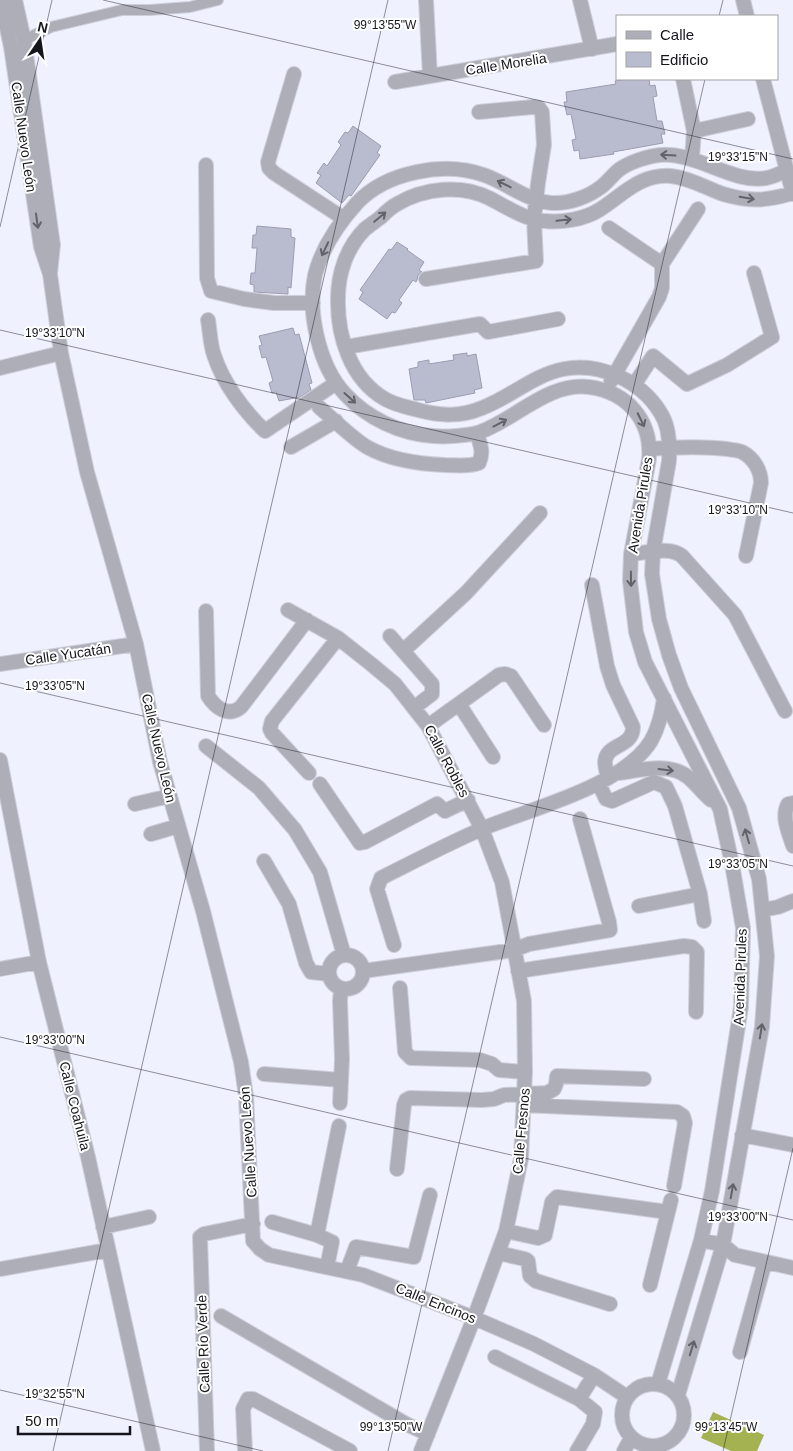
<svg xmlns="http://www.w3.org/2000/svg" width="793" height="1451" viewBox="0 0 793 1451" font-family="Helvetica,sans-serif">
  <rect width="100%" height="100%" fill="#f0f1fe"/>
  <path fill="#a5b252" d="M713,1412L764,1435L757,1451H731L701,1438Z"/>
  <path fill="#b9bbcf" stroke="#9b9db1" d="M628,79H649L650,86L655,85L657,96L653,97L657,121H662L665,134H661L663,143L613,152L614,154L580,159L579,150L574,151L572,140L576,139L571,114L567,115L564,102H567L566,92L616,84L615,81Z
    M353,126L381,146L377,153L380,155L351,196L349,195L342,203L316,183L321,175L317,173L324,163L327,166L341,145L338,142L345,132L348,133Z
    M257,226L291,229V237L295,238L291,288L288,287V294L254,292V285L250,284L251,273H255L257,248H252L253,235H256Z
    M397,242L408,249L407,250L424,262L419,270L422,272L418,275L417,280L416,282L413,280L399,300L402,303L395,313L392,312L387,319L359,299L363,292L360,290L389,249L391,250Z
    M293,328L295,335L299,334L312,383L309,384L311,390L300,397L279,401L276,392L272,393L269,383L273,381L266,357L262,358L259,346L262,345L259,336Z
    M467,353V356L476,354L482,388L474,390L475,393L426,403L425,400H414L409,369L418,367V362L429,360V364L454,360L453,355Z"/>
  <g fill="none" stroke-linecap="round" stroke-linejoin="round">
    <g stroke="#cdceda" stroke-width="12">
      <path id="pedestrian" d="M24,40L51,27L122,10H150L190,7L218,0"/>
    </g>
    <g stroke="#cdceda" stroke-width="16">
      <path id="minor" d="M1,0L11,47L41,247L50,274L61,353L87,472L136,644L160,762L203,911L241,1062L246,1096L253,1241L260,1249L269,1255L363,1275L474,1318L534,1344L594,1375L627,1397
        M15,0L24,40L53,245L50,273
        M426,0L430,76
        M580,0L592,49
        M743,0L747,16
        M294,74L268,162L269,168L274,173L343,218
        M683,79L694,131L692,158
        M763,79L793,194
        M395,82L617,44
        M694,131L748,119
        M206,165L207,278L211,291L244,299L274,303H313
        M609,228L662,264
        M426,279L536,261L534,219L538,183L544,145L542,112L539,108L533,107L479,112
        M208,320C210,331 210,344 214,355C223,383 244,411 265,431L336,383
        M346,347L480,324L488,332L558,319
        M0,368L61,353
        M611,381L659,297L662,288V264L698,209
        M634,385L653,356L687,384L727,365L772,337L754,273
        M319,407C333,419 352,438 367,447C390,460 418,464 445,465C457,465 468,467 479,463C484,452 480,444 477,434
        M291,447L336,421
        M649,449C676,447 701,446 727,449C731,450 738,450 742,452C754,458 761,471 761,483L746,556
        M631,554C646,553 671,546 682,556L735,615L785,711
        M592,585L607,666L613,685L633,727C633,748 606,743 605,762C605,767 607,773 608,778
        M288,610L338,638L371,664L395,684L428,726L482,829L502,882L524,1001L525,1072L521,1159L506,1231L474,1318L421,1451
        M206,611L208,696C215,707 228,718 241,707L307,620
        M390,636L432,684V694L415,707
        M403,651L466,593L540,513
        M0,664L136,644
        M459,704L493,757
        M428,726L499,675L505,674L511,676L544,725
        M206,746L259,788L295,830L320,872L344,955
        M0,760L39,962L88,1157L153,1451
        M309,773L272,733L270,729L272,721L338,638
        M619,773C640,770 670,762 688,777C696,784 703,793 711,800
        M320,784L360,843L365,842L437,804L445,811L468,800
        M599,784L606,799L612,801L654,782L666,787L675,806L700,894L704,921
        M793,803L788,804C781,817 789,833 793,846
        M135,804L170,796
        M151,834L178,826
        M264,861L289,904L306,963L311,972L329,974
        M639,906L700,894
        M763,910L778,907L793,901
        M394,945L377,889L381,878C415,861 449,843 484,828C533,808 623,786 651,741C659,727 662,713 664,698
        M329 972a17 17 0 1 1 34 0a17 17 0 1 1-34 0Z
        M0,969L39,962
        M363,971L514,950L529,944L610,930L609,922L580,819
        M518,971L684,946L692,947L697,952L696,1012
        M400,988L405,1052L411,1058L480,1060L492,1064L499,1070L525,1072
        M264,1074L341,1080
        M340,1103L342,1059L340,1001L341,988
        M524,1105L677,1112L683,1116L685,1123L674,1186
        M742,1135L793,1145
        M397,1169L404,1105L406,1100L410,1098L482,1100L494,1099L504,1095L547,1093L554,1089L556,1084L557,1076L644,1079
        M272,1222L317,1235L332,1242L327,1267
        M103,1227L149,1217
        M506,1231L538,1238L545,1235L552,1202L557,1197L668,1212
        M317,1235L339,1126
        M701,1240L723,1245L735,1255L793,1268
        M498,1253L525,1259L528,1261L530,1276L536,1281L610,1304
        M0,1269L108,1250
        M347,1271L356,1247L414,1257L430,1195
        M650,1285L671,1200
        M221,1316L406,1424L428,1434
        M740,1352L765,1262
        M495,1357L579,1399L595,1412L593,1424L577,1451
        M622 1415a31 31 0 1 1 62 0a31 31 0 1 1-62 0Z
        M658,1384L701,1240L712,1191L741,1007L743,928L732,864L720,809L645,662L636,632L630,581L631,554L649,459C652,420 627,392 589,387C548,382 516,419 480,432C469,436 444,437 433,436C400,434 367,418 345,394C319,366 307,312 315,275C322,247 338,224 357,203C386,172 444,161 484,175C507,183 527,201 552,203C568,204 588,197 601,187C608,182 613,174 620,169C630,162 648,156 660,155C697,152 733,184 766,178C773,177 780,173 786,171
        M678,1395L723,1245L762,1027L767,956L759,879L739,808L681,688L669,655L659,619L652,574L653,552L669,461C670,445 669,425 660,412C641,381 600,362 564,369C533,375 511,397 482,408C460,417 441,416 418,410C407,407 395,405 385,399C350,379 337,335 338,298C338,273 347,247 365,229C370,225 376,221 381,217C386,212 391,207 397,204C424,188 461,184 489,198C507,207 525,220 545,221C561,223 585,219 599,210C623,195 639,174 671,176C690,178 706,188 723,194C750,202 767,201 793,193
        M579,1399L594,1375
        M207,1451L200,1237L204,1234L253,1224
        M245,1451L243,1409L248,1399H253L350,1451
        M624,1451L631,1438"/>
    </g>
    <use href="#pedestrian" stroke="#adaeb7" stroke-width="10"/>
    <use href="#minor" stroke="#adaeb7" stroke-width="14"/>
  </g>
  <defs><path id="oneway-shaft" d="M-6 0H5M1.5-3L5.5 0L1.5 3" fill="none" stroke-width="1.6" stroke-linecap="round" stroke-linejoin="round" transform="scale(1.25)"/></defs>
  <g stroke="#61626a">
    <use href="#oneway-shaft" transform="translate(668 155) rotate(-177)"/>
    <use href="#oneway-shaft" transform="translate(504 184) rotate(-154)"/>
    <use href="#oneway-shaft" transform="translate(747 198) rotate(9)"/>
    <use href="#oneway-shaft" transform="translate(380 217) rotate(-40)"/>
    <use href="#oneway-shaft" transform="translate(564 220) rotate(-6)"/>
    <use href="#oneway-shaft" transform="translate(37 221) rotate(82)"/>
    <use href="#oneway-shaft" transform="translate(325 249) rotate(115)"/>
    <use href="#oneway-shaft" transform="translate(350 398) rotate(42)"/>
    <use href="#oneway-shaft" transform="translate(641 420) rotate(64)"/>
    <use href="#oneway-shaft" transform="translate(500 423) rotate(-28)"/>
    <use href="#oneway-shaft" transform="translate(631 579) rotate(89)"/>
    <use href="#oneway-shaft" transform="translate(666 770) rotate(7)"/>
    <use href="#oneway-shaft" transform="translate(747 836) rotate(-106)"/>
    <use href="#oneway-shaft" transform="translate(761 1031) rotate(-81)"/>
    <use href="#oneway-shaft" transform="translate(732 1191) rotate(-80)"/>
    <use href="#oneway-shaft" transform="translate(692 1348) rotate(-73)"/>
  </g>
  <path fill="none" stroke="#15151c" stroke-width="1" stroke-opacity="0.45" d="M103,0L793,159M719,16L723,0M0,227L52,0M0,330L793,513M0,683L793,866M0,1037L793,1220M0,1390L263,1451M53,1451L388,0M388,1451L705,79M723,1451L793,1148"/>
  <g text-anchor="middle" stroke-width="4" stroke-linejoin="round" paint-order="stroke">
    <g font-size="14" fill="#15151c" stroke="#fff">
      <text transform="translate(506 64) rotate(-9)" y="5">Calle Morelia</text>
      <text transform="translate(24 137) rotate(82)" y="5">Calle Nuevo León</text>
      <text transform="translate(640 505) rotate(-81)" y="5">Avenida Pirules</text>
      <text transform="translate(68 654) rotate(-8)" y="5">Calle Yucatán</text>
      <text transform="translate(159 748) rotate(77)" y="5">Calle Nuevo León</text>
      <text transform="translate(447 761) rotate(62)" y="5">Calle Robles</text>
      <text transform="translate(740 977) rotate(-88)" y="5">Avenida Pirules</text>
      <text transform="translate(75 1106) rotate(76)" y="5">Calle Coahuila</text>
      <text transform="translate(521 1131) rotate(-85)" y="5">Calle Fresnos</text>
      <text transform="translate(248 1142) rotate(-94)" y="5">Calle Nuevo León</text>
      <text transform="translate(436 1303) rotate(22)" y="5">Calle Encinos</text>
      <text transform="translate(203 1344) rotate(-92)" y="5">Calle Río Verde</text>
    </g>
  </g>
  <g font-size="12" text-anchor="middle" fill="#15151c" stroke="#fff" stroke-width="4" stroke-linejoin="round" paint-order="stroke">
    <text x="385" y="29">99°13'55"W</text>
    <text x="738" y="161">19°33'15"N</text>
    <text x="55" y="337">19°33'10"N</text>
    <text x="738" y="514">19°33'10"N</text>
    <text x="55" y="690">19°33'05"N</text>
    <text x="738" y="868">19°33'05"N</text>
    <text x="55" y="1044">19°33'00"N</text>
    <text x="738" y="1221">19°33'00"N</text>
    <text x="55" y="1398">19°32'55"N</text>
    <text x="391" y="1431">99°13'50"W</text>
    <text x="726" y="1431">99°13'45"W</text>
  </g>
  <rect x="616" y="15" width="162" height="65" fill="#ffffff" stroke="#a1a1a4"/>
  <rect x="626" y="31" width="25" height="8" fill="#adaeb7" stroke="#a1a1a4"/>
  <text x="660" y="40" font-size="15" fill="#15151c">Calle</text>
  <rect x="626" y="52" width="25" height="15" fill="#b9bbcf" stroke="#a1a1a4"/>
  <text x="660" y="65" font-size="15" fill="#15151c">Edificio</text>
  <g transform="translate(40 40) rotate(13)" stroke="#ffffff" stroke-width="4" paint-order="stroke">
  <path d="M0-4L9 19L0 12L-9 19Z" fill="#15151c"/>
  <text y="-8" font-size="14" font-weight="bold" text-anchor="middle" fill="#15151c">N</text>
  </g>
  <path d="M18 1426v8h112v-8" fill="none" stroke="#15151c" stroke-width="2.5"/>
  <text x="25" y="1426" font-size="15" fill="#15151c" stroke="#ffffff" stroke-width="4" paint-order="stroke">50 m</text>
</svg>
